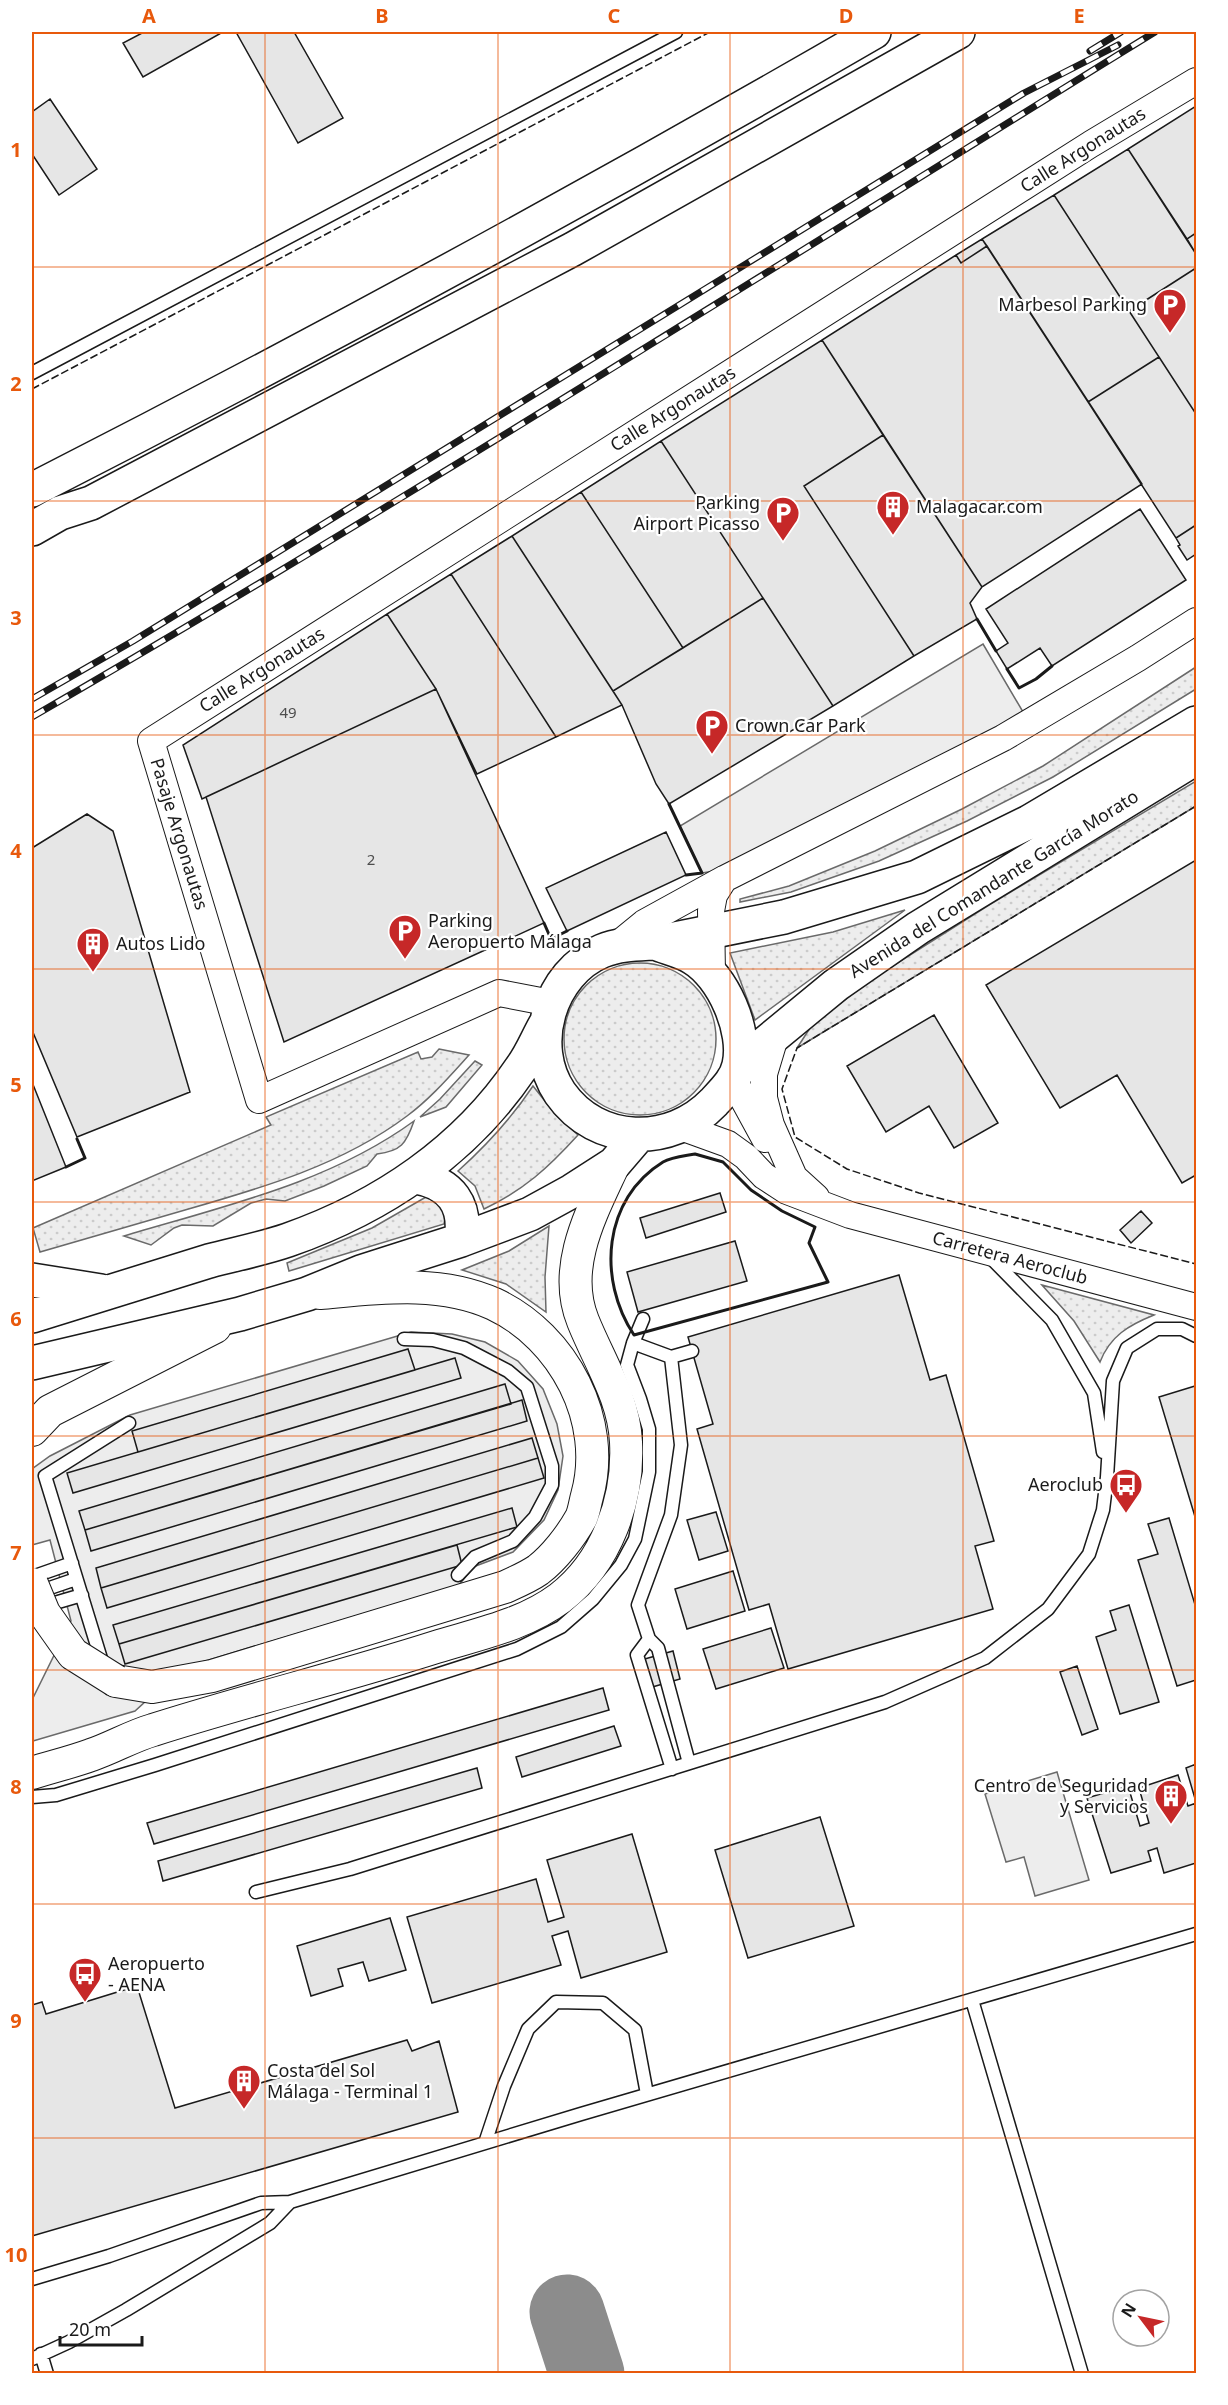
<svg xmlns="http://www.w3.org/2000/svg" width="1228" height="2405" viewBox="0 0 1228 2405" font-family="'Noto Sans',sans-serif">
  <defs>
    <pattern id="grass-dots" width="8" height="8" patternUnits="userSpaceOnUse" patternTransform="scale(1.5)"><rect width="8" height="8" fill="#ededed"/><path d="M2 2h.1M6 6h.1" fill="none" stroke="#cbcbcb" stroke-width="1.8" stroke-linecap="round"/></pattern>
  </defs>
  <rect width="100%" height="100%" fill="#fff"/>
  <path fill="url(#grass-dots)" stroke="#6a6a6a" stroke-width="1.5" d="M1196,667V689L1053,777L967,821L879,861L791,892L740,902V899L789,886L875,851L962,809L1043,766Z
    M1196,781V806L797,1048L812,1025L872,979L989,905Z
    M905,910L755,1020L730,953L833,932Z
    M564 1039a76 76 0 1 1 152 0a76 76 0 1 1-152 0Z
    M439,1049L469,1055C449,1077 430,1099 407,1116C342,1165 262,1188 185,1210C137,1224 89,1238 40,1252L33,1228L271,1125L266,1117L418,1052L421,1059L432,1057Z
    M475,1061L482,1065L446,1107L420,1117L440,1099Z
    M533,1086L556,1115L578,1135C548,1168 524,1190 484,1209L475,1186L458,1171C487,1145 511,1119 533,1086Z
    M414,1121C406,1144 401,1151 377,1154L367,1166L324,1186L285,1201L266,1199L251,1203L213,1226L182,1225L174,1228L151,1245L124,1236C224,1206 329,1183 414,1121Z
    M433,1193L447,1207L444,1224L289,1271L287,1263L372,1228Z
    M549,1226L545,1277L546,1312L506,1284L462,1270L509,1251Z
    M1042,1285L1154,1315C1129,1325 1110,1336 1100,1362L1074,1321Z"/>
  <path fill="#ededed" stroke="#6a6a6a" stroke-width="1.5" d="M983,644L1026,717L732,868L702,873L680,826Z
    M411,1332L452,1334L485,1342L518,1361L543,1389L557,1424L563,1456L558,1490L544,1520L513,1552L473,1567L459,1585L182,1668L135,1711L33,1741L32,1700L71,1621L50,1540L32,1545V1469L50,1456L130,1415Z
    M1057,1772L1089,1880L1035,1896L1024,1857L1006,1862L985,1794Z"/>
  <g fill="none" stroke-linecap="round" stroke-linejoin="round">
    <path stroke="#8c8c8c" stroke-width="75" d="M567,2312L587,2374"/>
  </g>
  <path fill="#e6e6e6" stroke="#1a1a1a" stroke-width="1.5" d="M144,32H223L143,77L123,43Z
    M236,32H294L343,118L298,143Z
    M50,99L97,169L59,195L32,154V112Z
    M1196,106V233L1187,239L1128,149Z
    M1128,149L1196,254V268L1129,311L1054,195Z
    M1054,195L1159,357L1088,402L982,239Z
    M1196,233V254L1187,239Z
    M982,239L987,246L961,263L956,255Z
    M987,246L1142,484L982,587L822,340L956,255L961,263Z
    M1196,268V414L1129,311Z
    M822,340L883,435L804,486L914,656L833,706L661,441Z
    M1159,357L1196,414V525L1176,538L1088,402Z
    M883,435L982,587L970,603L977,619L914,656L804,486Z
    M661,441L763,598L683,648L581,492Z
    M581,492L683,648L613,691L512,536Z
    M1140,509L1186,580L1052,666L1040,648L1007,669L996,651L1008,643L986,609Z
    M1196,525V554L1187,560L1178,546L1180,545L1176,538Z
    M512,536L622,705L556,737L451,574Z
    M451,574L556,737L477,774L436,689L387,614Z
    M763,598L833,706L669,804L656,784L622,705L613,691Z
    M387,614L436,689L202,799L183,745Z
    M436,689L544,923L284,1042L206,797Z
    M87,814L113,831L190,1092L77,1137L32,1030V848Z
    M666,832L686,875L567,931L546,888Z
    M1196,860V1175L1182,1183L1117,1075L1060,1108L986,985Z
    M934,1015L998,1123L954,1148L929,1106L886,1132L847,1066Z
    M32,1082L66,1167L32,1181Z
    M720,1193L726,1212L646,1238L640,1218Z
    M1141,1211L1152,1223L1131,1243L1120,1230Z
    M735,1241L747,1281L638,1312L627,1272Z
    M899,1275L930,1380L946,1375L994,1541L975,1546L993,1609L788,1669L769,1604L749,1610L697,1429L713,1424L688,1337Z
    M408,1349L415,1370L138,1452L132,1431Z
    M455,1358L461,1378L73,1493L67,1473Z
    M505,1384L511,1404L85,1530L79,1511Z
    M1195,1386L1196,1390V1520L1159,1397Z
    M522,1400L527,1421L91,1551L85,1530Z
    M532,1438L538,1458L101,1588L96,1568Z
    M538,1458L544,1478L107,1608L101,1588Z
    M512,1508L517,1527L119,1644L113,1625Z
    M716,1512L728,1551L699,1560L687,1520Z
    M1169,1518L1196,1608V1680L1177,1686L1138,1560L1158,1554L1148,1524Z
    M457,1545L462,1565L125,1664L119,1644Z
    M733,1571L745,1611L687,1629L675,1589Z
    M1129,1605L1159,1702L1120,1714L1096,1637L1116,1630L1110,1611Z
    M771,1628L784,1668L716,1689L703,1649Z
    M673,1651L680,1679L642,1690L634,1662Z
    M1077,1666L1098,1729L1082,1735L1060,1672Z
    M603,1688L609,1710L154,1844L147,1823Z
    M614,1726L621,1746L522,1777L516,1757Z
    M1196,1764V1802L1186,1768Z
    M477,1768L482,1788L163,1881L158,1861Z
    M1178,1775L1188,1806L1196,1803V1863L1164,1873L1157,1848L1148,1851L1151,1861L1111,1873L1087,1798L1128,1786L1140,1826L1149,1823L1139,1788Z
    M820,1817L854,1926L748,1958L715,1850Z
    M632,1834L667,1952L581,1978L568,1931L552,1936L561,1965L432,2003L407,1917L536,1879L548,1922L564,1917L547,1860Z
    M390,1918L406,1970L369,1981L363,1962L338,1969L343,1986L311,1996L297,1946Z
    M137,1986L175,2108L407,2040L412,2051L439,2041L458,2112L32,2236V2005L42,2002L46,2014Z"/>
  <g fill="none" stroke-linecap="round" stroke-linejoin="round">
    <g stroke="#1a1a1a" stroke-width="15">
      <path id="service" d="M32,373L676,32
        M991,1258L1052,1320L1094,1393L1103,1452
        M404,1339L433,1340L464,1348L508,1371L527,1387L552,1466V1485L535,1517L513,1541L475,1557L458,1575
        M633,1343L671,1357L692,1351
        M671,1357L681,1445L671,1515L638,1605L649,1639L658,1648L689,1763
        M32,1577L72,1563
        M35,1593L76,1579
        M41,1607L82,1595
        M649,1639L637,1655L672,1769
        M106,1664L102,1662L45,1476L129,1423
        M32,1797L56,1795L155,1765L517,1649L561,1627L593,1599L621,1565L635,1539L649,1472V1429L640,1399L627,1365L633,1343L643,1319
        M256,1892L350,1869L885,1702L985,1658L1048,1609L1089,1554L1103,1510L1107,1477L1113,1381L1127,1348L1157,1329H1182L1196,1336
        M972,2000L1082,2374
        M485,2143L504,2086L528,2029L556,2002L603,2003L635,2030L647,2094
        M32,2279L109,2256L261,2203L290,2202L581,2114L1196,1934
        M41,2354L47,2374
        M32,2359L69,2342L126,2310L270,2223L290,2202"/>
    </g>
    <g stroke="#1a1a1a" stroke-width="28">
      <path id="minor" d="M617,945L644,923L724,879L1003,738L1138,658L1196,621
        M712,974L711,911L714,895L724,879
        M551,1003L499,993L259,1100L151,741L1091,144L1196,81
        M776,1034L764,1074V1098L771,1125L794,1177L816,1197
        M735,1078L741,1095L765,1139
        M681,1127L728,1144L746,1157L764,1176L787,1191L850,1215L1196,1307"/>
    </g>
    <g stroke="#1a1a1a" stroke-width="34">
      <path id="tertiary" d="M32,1430L50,1411L215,1327
        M116,1681L152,1687L212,1676L505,1587C516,1582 528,1577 538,1570C554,1558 571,1536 581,1518C584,1512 585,1503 587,1496C608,1421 564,1337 494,1304C439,1279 377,1288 320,1293
        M32,1773C51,1767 72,1762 91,1755C112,1748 132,1736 153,1730C247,1700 342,1677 436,1647C478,1634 524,1625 560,1598C607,1562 629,1499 626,1442C624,1398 599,1361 583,1321C561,1267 592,1212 614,1164"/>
    </g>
    <g stroke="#1a1a1a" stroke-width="36">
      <path id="primary" d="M655,943C667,948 682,951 693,958C723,976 747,1031 739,1065C736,1080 724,1091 714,1102C671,1147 597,1146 560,1093C528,1046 549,973 602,951C619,944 637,944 655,943Z
        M655,943L784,917L917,877L1029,822L1196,723
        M740,1064L836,985L918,928L1196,758
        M416,1177C451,1183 467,1205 461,1240
        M32,1280L101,1291
        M32,1316C91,1298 150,1279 209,1261C235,1254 262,1249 288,1240C382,1207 465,1151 521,1068C531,1055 537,1039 545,1025
        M32,1363L240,1314L307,1294L361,1272L461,1240L530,1214L572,1191L614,1164L638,1136"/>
    </g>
    <g stroke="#1a1a1a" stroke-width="36">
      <path id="motorway" d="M32,490C316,345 598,192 874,32
        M32,529L60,513L91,503L573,249L958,32"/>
    </g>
    <use href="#service" stroke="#fff" stroke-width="12"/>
    <use href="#minor" stroke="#fff" stroke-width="26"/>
    <use href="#tertiary" stroke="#fff" stroke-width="32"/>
    <use href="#primary" stroke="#fff" stroke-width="33"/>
    <use href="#motorway" stroke="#fff" stroke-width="33"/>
    <g stroke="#1a1a1a" stroke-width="7">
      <path id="rail" d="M1090,51L1121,32
        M32,699L133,641L1024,93L1118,45
        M32,717C411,498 781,262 1155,32"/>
    </g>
    <use href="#rail" stroke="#fff" stroke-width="4.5" stroke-dasharray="14" stroke-linecap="butt"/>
    <g stroke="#1a1a1a" stroke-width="34" stroke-linecap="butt">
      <path id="tertiary-bridge" d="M32,1584L44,1613L73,1654L116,1681"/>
    </g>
    <use href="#tertiary-bridge" stroke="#fff" stroke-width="32"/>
    <path stroke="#1a1a1a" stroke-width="1.5" stroke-dasharray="8 3" stroke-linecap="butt" d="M32,389L710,32
      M1196,806L797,1048L782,1089L795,1137L847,1169L919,1193L1196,1264"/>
    <path stroke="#1a1a1a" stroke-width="3" d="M977,619L996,651
      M1007,669L1019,688L1036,679L1052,666
      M669,804L702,873L686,875
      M544,923L551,939L567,931
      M695,1154L723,1162L751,1190L782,1211L815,1227L809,1243L828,1282L634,1335C597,1279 603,1199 663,1162C672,1157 685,1156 695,1154Z
      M66,1167L85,1158L77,1139"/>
  </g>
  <path fill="none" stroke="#e8590c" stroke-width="1.5" stroke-opacity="0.55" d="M265,32V2374M498,32V2374M730,32V2374M963,32V2374M32,267H1196M32,501H1196M32,735H1196M32,969H1196M32,1202H1196M32,1436H1196M32,1670H1196M32,1904H1196M32,2138H1196"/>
  <defs>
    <g id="parking-pin" transform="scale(1.725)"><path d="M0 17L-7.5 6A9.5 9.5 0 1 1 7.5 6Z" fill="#c62828" stroke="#fff"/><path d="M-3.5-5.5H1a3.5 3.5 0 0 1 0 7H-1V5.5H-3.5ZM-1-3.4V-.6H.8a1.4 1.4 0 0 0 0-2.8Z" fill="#fff"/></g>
    <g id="building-pin" transform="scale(1.725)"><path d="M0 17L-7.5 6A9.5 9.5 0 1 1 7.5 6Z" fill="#c62828" stroke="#fff"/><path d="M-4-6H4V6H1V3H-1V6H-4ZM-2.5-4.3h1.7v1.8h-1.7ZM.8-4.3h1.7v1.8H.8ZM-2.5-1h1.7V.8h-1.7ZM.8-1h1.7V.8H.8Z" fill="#fff"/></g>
    <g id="bus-pin" transform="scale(1.725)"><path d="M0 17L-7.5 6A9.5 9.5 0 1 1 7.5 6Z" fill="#c62828" stroke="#fff"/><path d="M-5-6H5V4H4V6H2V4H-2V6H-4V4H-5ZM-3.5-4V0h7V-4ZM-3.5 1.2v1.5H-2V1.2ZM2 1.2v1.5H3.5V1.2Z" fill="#fff"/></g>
  </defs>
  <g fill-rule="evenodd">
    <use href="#parking-pin" x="1170" y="305"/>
    <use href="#building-pin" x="893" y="507"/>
    <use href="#parking-pin" x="783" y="513"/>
    <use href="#parking-pin" x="712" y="726"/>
    <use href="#parking-pin" x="405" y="931"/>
    <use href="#building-pin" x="93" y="944"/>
    <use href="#bus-pin" x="1126" y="1485"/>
    <use href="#building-pin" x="1171" y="1796"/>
    <use href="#bus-pin" x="85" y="1974"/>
    <use href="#building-pin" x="244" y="2081"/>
  </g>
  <g text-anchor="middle" stroke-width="4.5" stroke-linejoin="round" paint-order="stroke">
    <g font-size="15" fill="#4d4d4d">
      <text x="288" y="718">49</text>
      <text x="371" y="865">2</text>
    </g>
    <g font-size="18" fill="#1a1a1a" stroke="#fff">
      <text transform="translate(1083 150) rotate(-32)" y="6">Calle Argonautas</text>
      <text transform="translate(673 409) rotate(-32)" y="6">Calle Argonautas</text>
      <text transform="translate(262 670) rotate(-32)" y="6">Calle Argonautas</text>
      <text transform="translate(179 834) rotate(73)" y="6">Pasaje Argonautas</text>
      <text transform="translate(994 884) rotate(-32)" y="6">Avenida del Comandante García Morato</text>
      <text transform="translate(1010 1258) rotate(15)" y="6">Carretera Aeroclub</text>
    </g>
    <g font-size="18" fill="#1a1a1a" stroke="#fff" text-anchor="start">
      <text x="1147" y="311" text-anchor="end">Marbesol Parking</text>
      <text x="760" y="509" text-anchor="end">Parking<tspan x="760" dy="21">Airport Picasso</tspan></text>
      <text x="916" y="513">Malagacar.com</text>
      <text x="735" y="732">Crown Car Park</text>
      <text x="428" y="927">Parking<tspan x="428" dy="21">Aeropuerto Málaga</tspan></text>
      <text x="116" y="950">Autos Lido</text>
      <text x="1103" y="1491" text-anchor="end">Aeroclub</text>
      <text x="1148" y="1792" text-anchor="end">Centro de Seguridad<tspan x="1148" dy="21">y Servicios</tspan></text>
      <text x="108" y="1970">Aeropuerto<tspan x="108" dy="21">- AENA</tspan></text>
      <text x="267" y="2077">Costa del Sol<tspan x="267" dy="21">Málaga - Terminal 1</tspan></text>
    </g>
  </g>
  <rect width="1228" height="2405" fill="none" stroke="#ffffff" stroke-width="66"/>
  <g transform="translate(1141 2318) rotate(302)"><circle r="28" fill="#ffffff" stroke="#a3a3a3" stroke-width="1.5"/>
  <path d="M0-4.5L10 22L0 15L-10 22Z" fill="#c62828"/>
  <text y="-9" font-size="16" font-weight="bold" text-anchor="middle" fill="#1a1a1a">N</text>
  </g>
  <path d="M60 2336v9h82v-9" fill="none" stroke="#1a1a1a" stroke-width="3"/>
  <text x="69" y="2336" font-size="18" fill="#1a1a1a" stroke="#ffffff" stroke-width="4.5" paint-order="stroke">20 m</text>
  <rect x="33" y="33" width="1162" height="2339" fill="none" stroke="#e8590c" stroke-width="2"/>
  <g font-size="20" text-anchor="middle" font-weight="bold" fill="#e8590c">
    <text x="149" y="23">A</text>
    <text x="382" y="23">B</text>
    <text x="614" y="23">C</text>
    <text x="846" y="23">D</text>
    <text x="1079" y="23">E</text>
    <text x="16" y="157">1</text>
    <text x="16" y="391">2</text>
    <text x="16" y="625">3</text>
    <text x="16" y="858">4</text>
    <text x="16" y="1092">5</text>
    <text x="16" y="1326">6</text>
    <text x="16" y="1560">7</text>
    <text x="16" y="1794">8</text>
    <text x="16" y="2028">9</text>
    <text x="16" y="2262">10</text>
  </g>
</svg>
